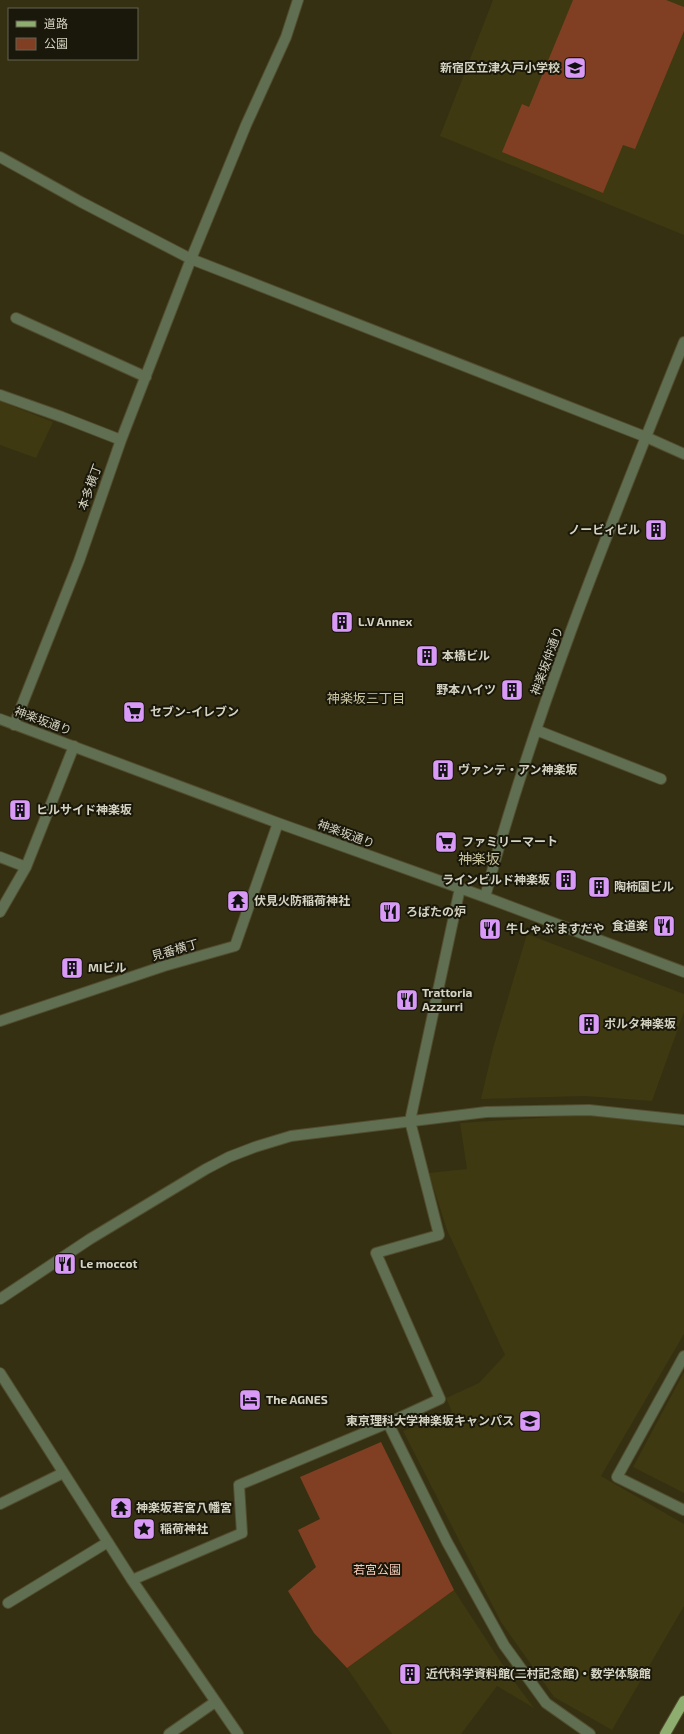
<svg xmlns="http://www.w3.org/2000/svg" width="684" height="1734" viewBox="0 0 684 1734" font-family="'Exo 2','Noto Sans JP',sans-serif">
  <rect width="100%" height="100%" fill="#353011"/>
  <path fill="#3e3910" d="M493,0H684V235L440,136Z
    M0,401L53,422L36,458L0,445Z
    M527,934L684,994V1012L652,1101L585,1096L481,1099L493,1048Z
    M584,1115L675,1125L684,1128V1334L601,1476L684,1524V1606L612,1730L554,1697L501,1622L403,1431L452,1412L446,1398L479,1383L505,1355L447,1230L429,1173L467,1169L460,1123Z
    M684,1372V1493L633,1467Z
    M454,1590L508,1673L534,1708L497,1686L461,1734H392L347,1668Z"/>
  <path fill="#803f23" d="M573,0H666L684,7V31L635,149L623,145L603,193L502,152L522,104L529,107Z
    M381,1442L454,1590L347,1668L314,1633L288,1591L316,1567L298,1530L320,1519L300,1477Z"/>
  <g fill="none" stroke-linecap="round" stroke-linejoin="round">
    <g stroke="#524d30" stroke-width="12">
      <path id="minor" d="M0,157L81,202L191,259L646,437L684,454
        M16,318L146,377
        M0,395L62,417L121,440
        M0,719L278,823L485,897L684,972
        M14,725L79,561L121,440L191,259L246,125L286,37L298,0
        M536,730L661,779
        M0,857L26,867
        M485,897C536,707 611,524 684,342
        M0,912L26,867L74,746
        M0,1021L164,966L235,946L278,823
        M0,1299L90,1239L206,1169L229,1157L255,1147L291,1136L486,1112L589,1110L684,1120
        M684,1356L617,1477L684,1510
        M0,1373L132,1580L238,1734
        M388,1423L440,1399L376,1253L439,1235L410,1121L460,888
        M0,1504L63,1473
        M132,1580L242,1533L239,1485L388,1423L447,1542L504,1645L546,1703L590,1734
        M8,1603L108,1542
        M169,1734L215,1702"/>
    </g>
    <g stroke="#524d30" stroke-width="12">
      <path id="major" d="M665,1734L684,1701"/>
    </g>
    <use href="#minor" stroke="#606f51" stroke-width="10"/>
    <use href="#major" stroke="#8eae70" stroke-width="10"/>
  </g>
  <defs>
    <g id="school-square" transform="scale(1.15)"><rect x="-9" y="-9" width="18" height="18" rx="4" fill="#d99af7" stroke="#1a180b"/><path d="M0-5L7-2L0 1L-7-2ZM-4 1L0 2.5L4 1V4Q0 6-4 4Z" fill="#111"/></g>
    <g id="building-square" transform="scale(1.15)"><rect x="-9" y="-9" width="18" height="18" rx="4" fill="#d99af7" stroke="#1a180b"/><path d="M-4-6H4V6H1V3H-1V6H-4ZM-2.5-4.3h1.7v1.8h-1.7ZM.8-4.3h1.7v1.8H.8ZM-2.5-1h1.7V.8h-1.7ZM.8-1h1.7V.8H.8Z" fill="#111"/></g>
    <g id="supermarket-square" transform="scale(1.15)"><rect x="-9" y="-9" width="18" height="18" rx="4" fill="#d99af7" stroke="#1a180b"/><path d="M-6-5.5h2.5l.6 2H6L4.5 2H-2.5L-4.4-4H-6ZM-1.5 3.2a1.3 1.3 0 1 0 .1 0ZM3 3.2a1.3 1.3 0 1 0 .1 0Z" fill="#111"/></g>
    <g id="temple-square" transform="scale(1.15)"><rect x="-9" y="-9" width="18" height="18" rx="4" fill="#d99af7" stroke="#1a180b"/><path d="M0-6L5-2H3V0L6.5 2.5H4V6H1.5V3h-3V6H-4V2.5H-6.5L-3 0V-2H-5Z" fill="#111"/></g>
    <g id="restaurant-square" transform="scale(1.15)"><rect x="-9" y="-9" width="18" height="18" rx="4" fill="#d99af7" stroke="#1a180b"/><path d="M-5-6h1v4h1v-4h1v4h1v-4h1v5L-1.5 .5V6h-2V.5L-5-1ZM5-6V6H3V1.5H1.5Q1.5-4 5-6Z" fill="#111"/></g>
    <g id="hotel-square" transform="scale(1.15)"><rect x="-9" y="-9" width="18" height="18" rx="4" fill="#d99af7" stroke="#1a180b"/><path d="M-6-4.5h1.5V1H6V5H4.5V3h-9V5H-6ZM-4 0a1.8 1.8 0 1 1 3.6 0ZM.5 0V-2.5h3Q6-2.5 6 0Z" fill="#111"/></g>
    <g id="university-square" transform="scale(1.15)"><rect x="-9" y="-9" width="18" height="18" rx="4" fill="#d99af7" stroke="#1a180b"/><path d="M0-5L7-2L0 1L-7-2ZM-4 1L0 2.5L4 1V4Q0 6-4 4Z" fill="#111"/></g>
    <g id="sight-square" transform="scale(1.15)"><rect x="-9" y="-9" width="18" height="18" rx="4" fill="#d99af7" stroke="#1a180b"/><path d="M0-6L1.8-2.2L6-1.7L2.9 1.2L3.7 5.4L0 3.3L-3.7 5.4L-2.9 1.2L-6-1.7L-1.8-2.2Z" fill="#111"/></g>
  </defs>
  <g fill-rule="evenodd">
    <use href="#school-square" x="575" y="68"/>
    <use href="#building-square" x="656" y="530"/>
    <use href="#building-square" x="342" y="622"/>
    <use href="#building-square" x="427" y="656"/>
    <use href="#building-square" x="512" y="690"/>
    <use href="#supermarket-square" x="134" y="712"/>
    <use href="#building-square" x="443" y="770"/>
    <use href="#building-square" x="20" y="810"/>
    <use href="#supermarket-square" x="446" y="842"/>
    <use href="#building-square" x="566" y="880"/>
    <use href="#building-square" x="599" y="887"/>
    <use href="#temple-square" x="238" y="901"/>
    <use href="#restaurant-square" x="390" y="912"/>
    <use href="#restaurant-square" x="664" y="926"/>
    <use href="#restaurant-square" x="490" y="929"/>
    <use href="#building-square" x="72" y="968"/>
    <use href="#restaurant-square" x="407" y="1000"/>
    <use href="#building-square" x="589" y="1024"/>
    <use href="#restaurant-square" x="65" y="1264"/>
    <use href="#hotel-square" x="250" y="1400"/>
    <use href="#university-square" x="530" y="1421"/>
    <use href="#temple-square" x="121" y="1508"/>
    <use href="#sight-square" x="144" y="1529"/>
    <use href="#building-square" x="410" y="1674"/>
  </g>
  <g text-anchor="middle" stroke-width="4" stroke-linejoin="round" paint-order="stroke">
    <g font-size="12" font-weight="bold" fill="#d4d2c0" stroke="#1a180b" text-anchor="start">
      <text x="560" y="72" text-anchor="end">新宿区立津久戸小学校</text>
      <text x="640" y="534" text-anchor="end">ノービィビル</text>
      <text x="358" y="626">L.V Annex</text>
      <text x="442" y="660">本橋ビル</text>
      <text x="496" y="694" text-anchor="end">野本ハイツ</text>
      <text x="150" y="716">セブン-イレブン</text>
      <text x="458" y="774">ヴァンテ・アン神楽坂</text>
      <text x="36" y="814">ヒルサイド神楽坂</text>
      <text x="462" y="846">ファミリーマート</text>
      <text x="550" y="884" text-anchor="end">ラインビルド神楽坂</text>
      <text x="614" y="891">陶柿園ビル</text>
      <text x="254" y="905">伏見火防稲荷神社</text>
      <text x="406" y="916">ろばたの炉</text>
      <text x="648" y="930" text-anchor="end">食道楽</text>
      <text x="506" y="933">牛しゃぶ ますだや</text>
      <text x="88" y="972">MIビル</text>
      <text x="422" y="997">Trattoria<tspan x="422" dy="14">Azzurri</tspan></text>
      <text x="604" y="1028">ポルタ神楽坂</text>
      <text x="80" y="1268">Le moccot</text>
      <text x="266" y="1404">The AGNES</text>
      <text x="514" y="1425" text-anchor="end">東京理科大学神楽坂キャンパス</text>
      <text x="136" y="1512">神楽坂若宮八幡宮</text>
      <text x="160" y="1533">稲荷神社</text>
      <text x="426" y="1678">近代科学資料館(二村記念館)・数学体験館</text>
    </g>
    <g font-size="12" fill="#d4d2c0" stroke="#1a180b">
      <text transform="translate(90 487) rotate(-70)" y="4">本多横丁</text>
      <text transform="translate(547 661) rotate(-70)" y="4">神楽坂仲通り</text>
      <text transform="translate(43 721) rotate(20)" y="4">神楽坂通り</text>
      <text transform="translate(346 834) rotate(20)" y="4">神楽坂通り</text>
      <text transform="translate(175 950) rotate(-16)" y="4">見番横丁</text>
    </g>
    <g font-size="12" fill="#f6cab8" stroke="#1a180b">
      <text x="377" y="1574">若宮公園</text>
    </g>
    <g font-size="13" fill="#cac5a2" stroke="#1a180b">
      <text x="366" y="703">神楽坂三丁目</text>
    </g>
    <g font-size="14" fill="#cac5a2" stroke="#1a180b">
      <text x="479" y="864">神楽坂</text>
    </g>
  </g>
  <rect x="8" y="8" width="130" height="52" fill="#1a180b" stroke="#646253"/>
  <rect x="16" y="21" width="20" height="6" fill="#8eae70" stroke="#646253"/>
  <text x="44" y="28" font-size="12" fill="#d4d2c0">道路</text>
  <rect x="16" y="38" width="20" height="12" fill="#803f23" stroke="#646253"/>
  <text x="44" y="48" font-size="12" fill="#d4d2c0">公園</text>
</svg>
